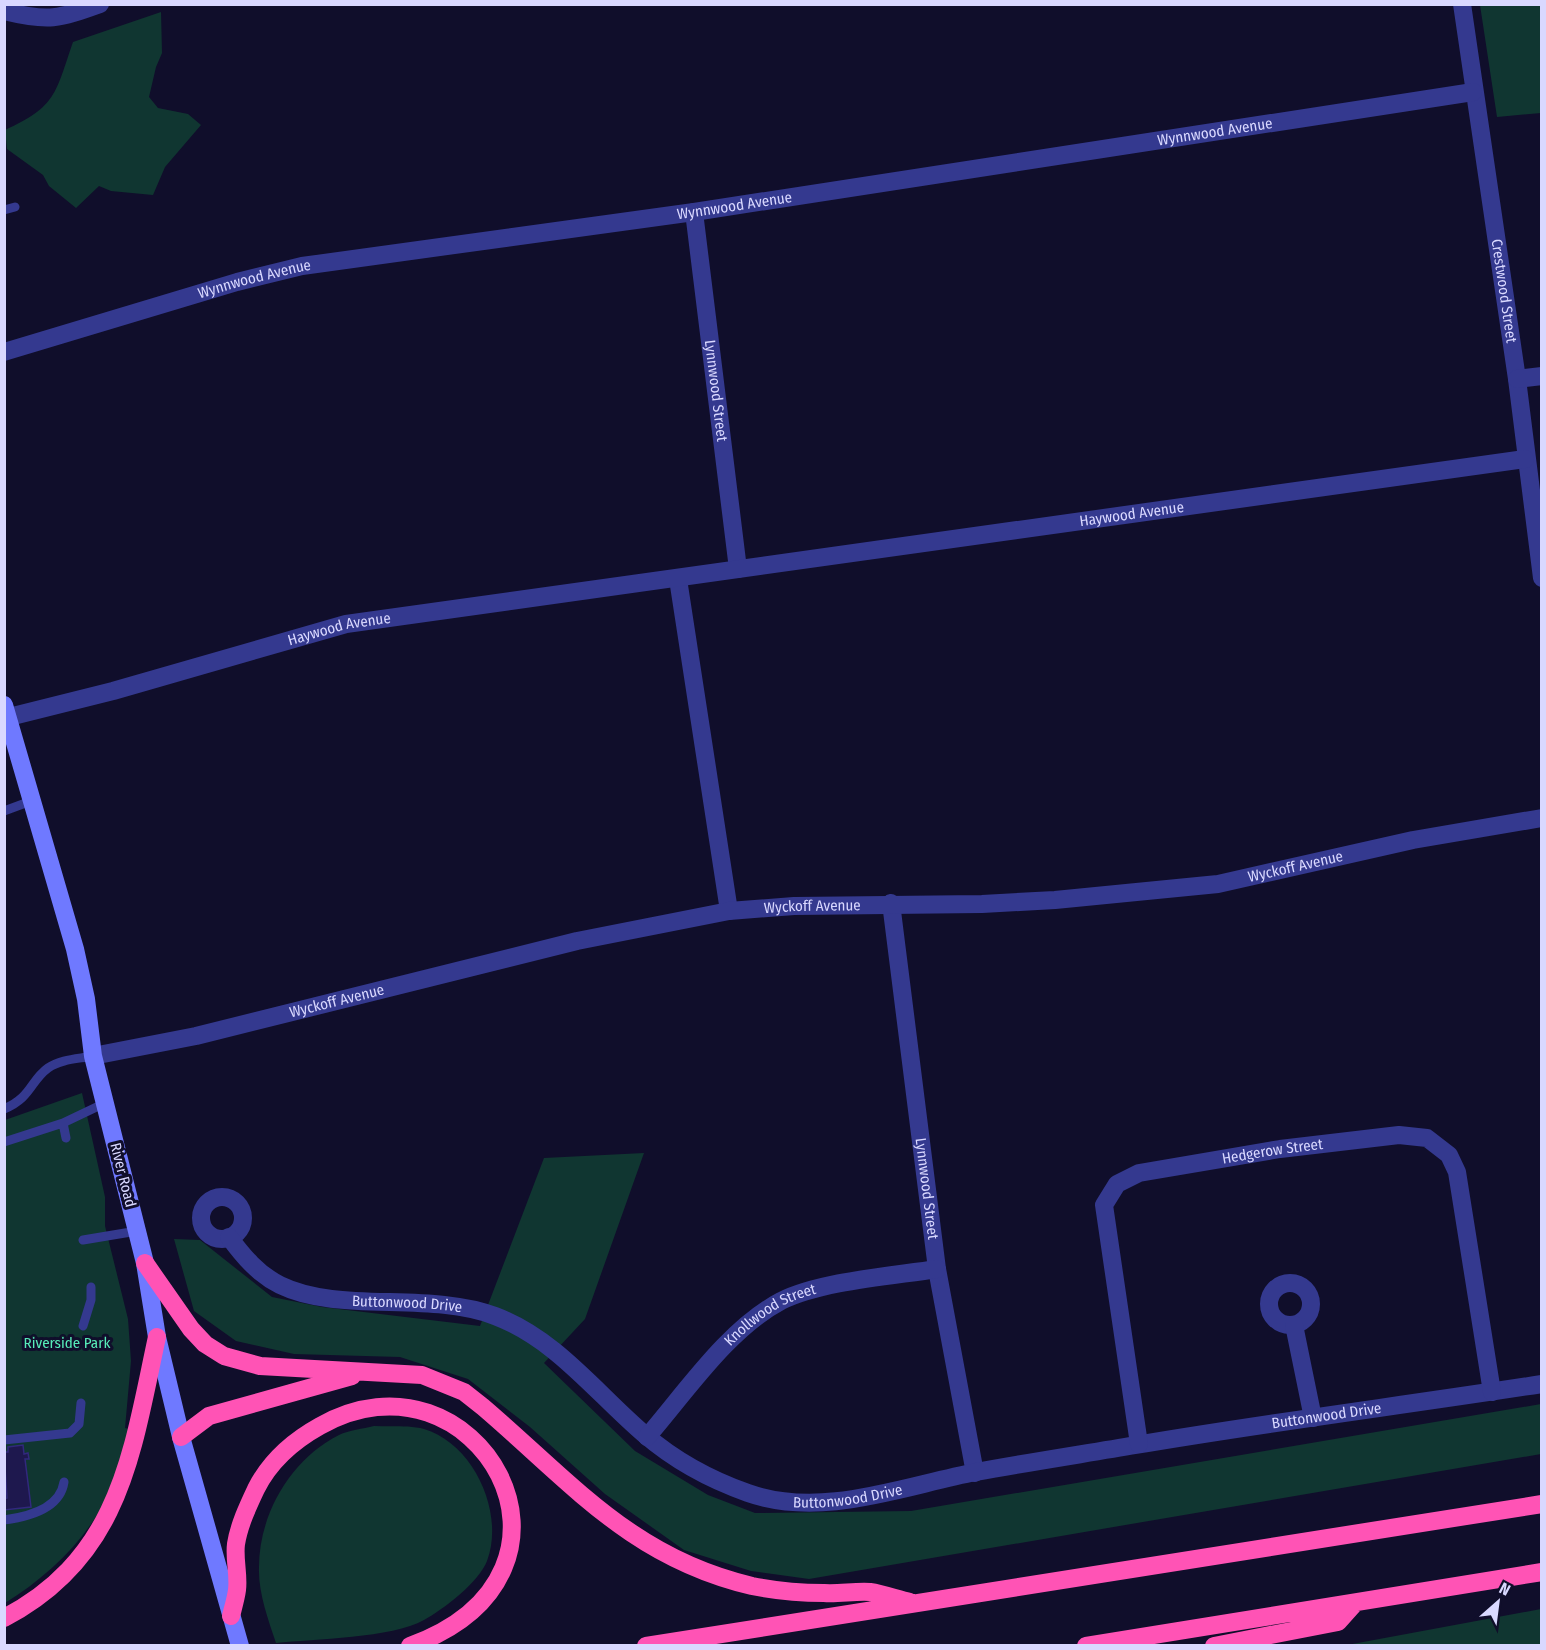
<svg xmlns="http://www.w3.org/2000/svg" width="1546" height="1650" viewBox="0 0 1546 1650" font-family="'Fira Sans Condensed',sans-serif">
  <rect width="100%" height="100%" fill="#100e2b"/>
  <path fill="#103631" d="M1480,5H1541V113L1497,117Z
    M161,12L162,53L156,67L149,97L158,108L188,114L201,125L165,167L153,195L111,191L99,186L76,208L49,186L43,175L7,149L5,130C57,106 55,94 73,42Z
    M82,1093L105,1197V1226L128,1319L131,1361L125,1428L129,1429C124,1448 119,1468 112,1486C92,1535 49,1576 5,1603V1120Z
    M644,1153L585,1319L544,1363L635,1451L708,1495L755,1513L911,1511L1541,1404V1454L809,1579L751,1571L684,1550L605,1494L530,1427L468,1379L400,1357L294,1354L236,1341L194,1311L174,1239L200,1240L272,1297L322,1307L480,1326L544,1158Z
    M374,1426C390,1427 409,1425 424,1429C474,1444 505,1513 487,1561C479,1582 444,1609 424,1620C392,1638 314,1639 276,1643C268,1619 258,1592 259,1567C259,1514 291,1459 339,1435C349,1430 363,1429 374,1426Z
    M1541,1609V1645H1347Z"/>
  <path fill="#1e184e" stroke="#31287d" stroke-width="1.5" d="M23,1445L24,1454L28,1453L29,1459H25L31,1507L4,1510V1499L7,1498L4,1452H8V1447Z"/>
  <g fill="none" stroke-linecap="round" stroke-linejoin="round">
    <path stroke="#34398f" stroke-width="9" d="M4,210L15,207
      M4,811L31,801
      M4,1109C32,1097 30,1081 48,1068C61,1059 78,1059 93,1056
      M63,1123L66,1138
      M4,1142L63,1123L105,1103
      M83,1240L137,1231
      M83,1326L91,1300V1287
      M4,1440L70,1433L79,1424L81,1403
      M4,1520C27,1517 60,1509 64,1482"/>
    <g stroke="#34398f" stroke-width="18">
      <path id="s1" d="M1462,4L1517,379L1542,578"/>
      <path d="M4,11C49,22 58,19 100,4"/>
      <path id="s2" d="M694,212L738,569"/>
      <path id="s3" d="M4,352L237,282L302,266L694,212L1473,92"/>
      <path d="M1517,379L1542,376"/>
      <path d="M678,579L729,911"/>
      <path id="s4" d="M9,717L113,691L346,624L1525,459"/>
      <path id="s5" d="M891,903L937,1269L975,1473"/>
      <path id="s6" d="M93,1056L196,1036L577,941L729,911L794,906L982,904L1055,900L1218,884L1413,840L1542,818"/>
      <circle cx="222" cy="1218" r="21"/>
      <path id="s7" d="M229,1237C243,1256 258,1274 280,1285C339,1314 429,1291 495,1316C556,1339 596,1393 644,1434C673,1459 711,1480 748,1493C822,1519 903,1486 976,1472C1030,1462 1083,1454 1136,1445C1271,1422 1407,1405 1542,1384"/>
      <circle cx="1290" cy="1304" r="21"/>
      <path d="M1294,1325L1313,1418"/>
      <path id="s8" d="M647,1437C686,1392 728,1329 781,1301C821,1281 892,1276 937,1269"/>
      <path id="s9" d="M1139,1444L1104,1205L1117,1184L1139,1173L1280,1149L1399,1135L1427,1138L1449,1155L1457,1172L1492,1392"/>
    </g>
    <path stroke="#6f79ff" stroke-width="18" d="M4,705L75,949L86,999L93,1056L145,1263L157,1337L181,1437L240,1646"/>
    <path stroke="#ff53b5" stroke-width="18" d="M145,1263L191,1329L205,1344L224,1356L260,1366L422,1375L464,1392L483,1407C572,1483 632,1558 752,1586C776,1591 800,1593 824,1593C839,1594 855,1591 870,1592C883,1594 897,1599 910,1602
      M181,1437L209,1416L352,1376
      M231,1616C233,1608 236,1598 237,1590C239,1575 234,1559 236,1544C239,1525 248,1506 256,1489C270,1461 293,1441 320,1426C475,1338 613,1572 410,1646
      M4,1618C121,1557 132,1452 157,1337
      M646,1646L1542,1504
      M1086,1646L1542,1572
      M1214,1646L1338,1622L1355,1603"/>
  </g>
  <g text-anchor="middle" stroke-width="6" stroke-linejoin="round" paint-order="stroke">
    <g font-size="15" fill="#d9d8ff" stroke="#100e2b">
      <text dy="5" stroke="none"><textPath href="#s3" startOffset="1233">Wynnwood Avenue</textPath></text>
      <text dy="5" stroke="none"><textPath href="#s3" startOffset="747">Wynnwood Avenue</textPath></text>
      <text dy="5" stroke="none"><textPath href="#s3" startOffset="261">Wynnwood Avenue</textPath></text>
      <text dy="5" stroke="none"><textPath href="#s1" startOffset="290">Crestwood Street</textPath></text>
      <text dy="5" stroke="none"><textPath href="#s2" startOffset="180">Lynnwood Street</textPath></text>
      <text dy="5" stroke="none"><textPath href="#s4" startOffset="1143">Haywood Avenue</textPath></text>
      <text dy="5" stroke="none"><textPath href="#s4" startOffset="342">Haywood Avenue</textPath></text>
      <text dy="5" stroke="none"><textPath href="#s6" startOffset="1222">Wyckoff Avenue</textPath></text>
      <text dy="5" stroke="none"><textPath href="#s6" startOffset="736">Wyckoff Avenue</textPath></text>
      <text dy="5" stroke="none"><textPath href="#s6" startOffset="250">Wyckoff Avenue</textPath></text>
      <text dy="5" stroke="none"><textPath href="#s9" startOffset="426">Hedgerow Street</textPath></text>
      <text transform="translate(123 1175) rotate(76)" y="5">River Road</text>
      <text dy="5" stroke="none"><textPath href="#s5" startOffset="288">Lynnwood Street</textPath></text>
      <text dy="5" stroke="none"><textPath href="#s7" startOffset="200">Buttonwood Drive</textPath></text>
      <text dy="5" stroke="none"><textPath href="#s8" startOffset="176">Knollwood Street</textPath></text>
      <text dy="5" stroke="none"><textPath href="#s7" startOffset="1188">Buttonwood Drive</textPath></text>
      <text dy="5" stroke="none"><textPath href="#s7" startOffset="702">Buttonwood Drive</textPath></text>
    </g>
    <g font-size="15" fill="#57ecb9" stroke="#100e2b">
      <text x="67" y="1348">Riverside Park</text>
    </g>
  </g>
  <rect width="1546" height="1650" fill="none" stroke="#d9d8ff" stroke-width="12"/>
  <g transform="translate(1498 1602) rotate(28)" stroke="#100e2b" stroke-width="4.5" paint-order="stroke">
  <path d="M0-4.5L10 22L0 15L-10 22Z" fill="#d9d8ff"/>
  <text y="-9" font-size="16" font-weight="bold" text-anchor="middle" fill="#d9d8ff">N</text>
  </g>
</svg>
